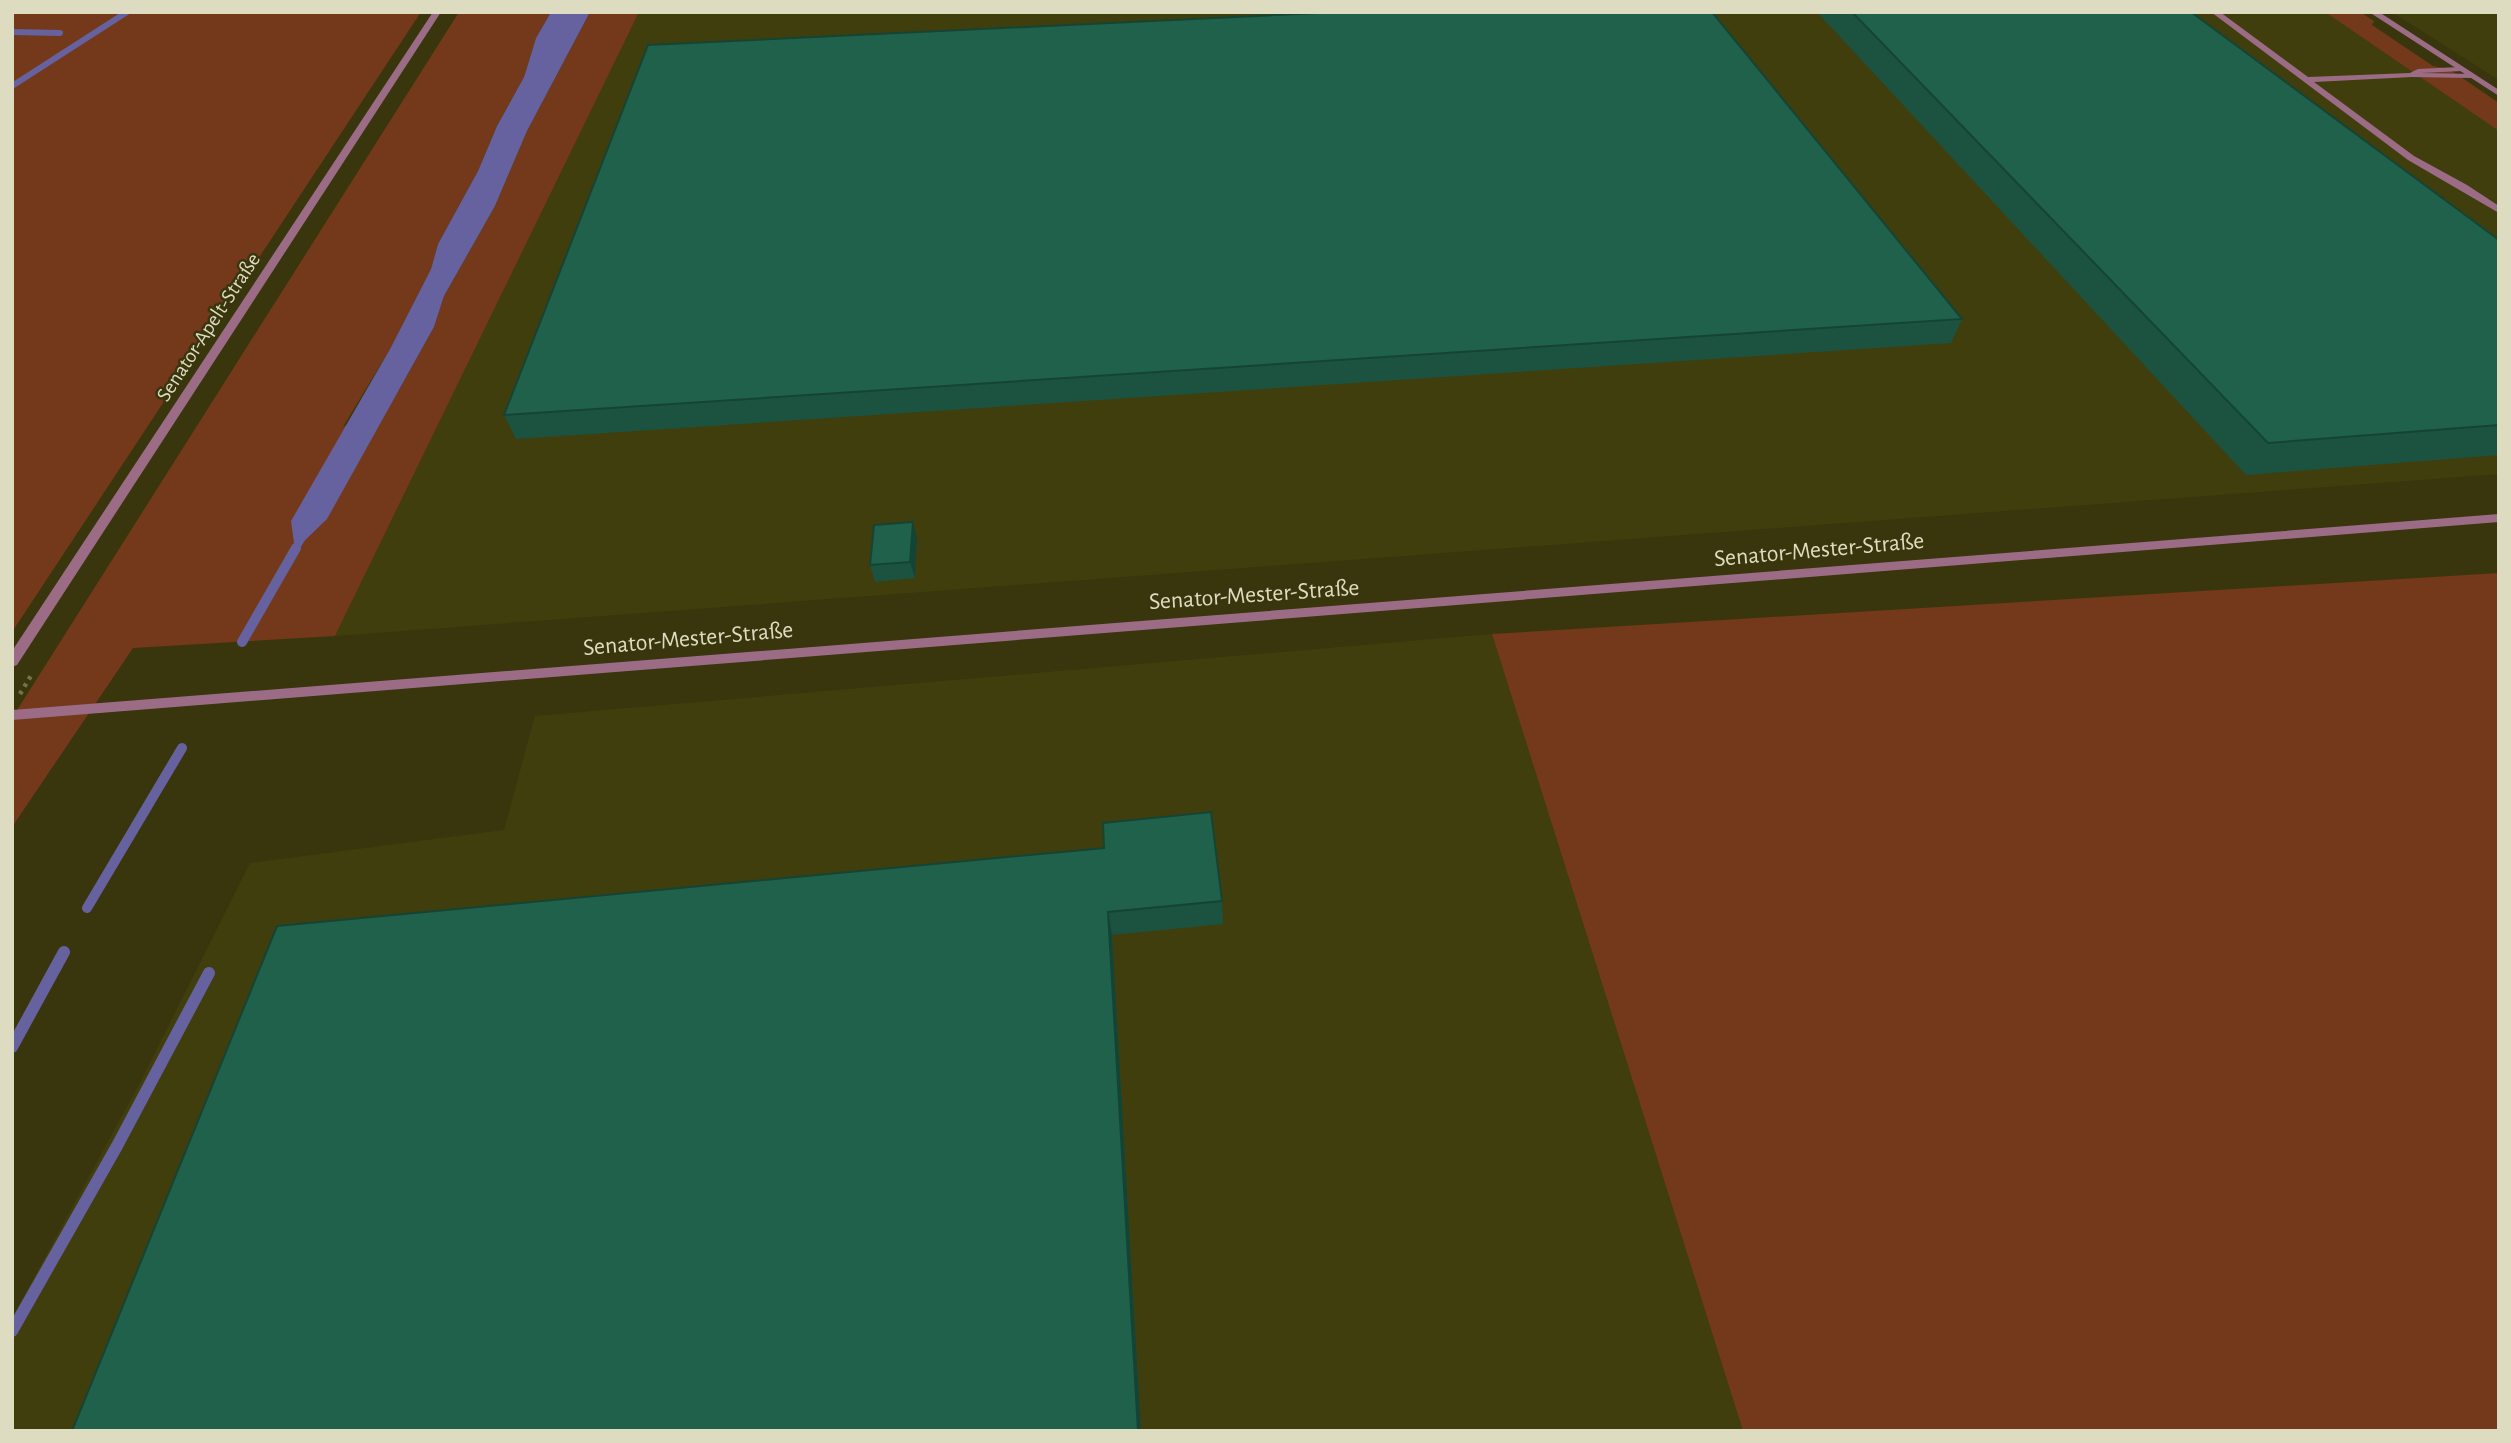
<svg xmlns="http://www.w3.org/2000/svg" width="2511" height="1443" viewBox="0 0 2511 1443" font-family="'Alegreya Sans',sans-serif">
  <rect width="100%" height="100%" fill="#39360d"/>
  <path fill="#413e0d" d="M639,12H2325L2499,131V474L335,636Z
    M2392,12H2499V80L2469,61Z
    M1492,634L1743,1431H12V1318L142,1079L250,863L504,830L535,716Z"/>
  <path fill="#73391a" d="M12,12H421L12,632Z
    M459,12H551L536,38L524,77L497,126L478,171L438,244L431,269L390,349L343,427L399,390L434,327L444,296L495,206L527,131L590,12H639L335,636L133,648L12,827V718Z
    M2325,12H2360L2374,21L2372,25L2433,66L2449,69L2499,103V131Z
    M2499,573V1431H1743L1492,634Z"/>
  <path fill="#66619f" d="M551,12H590L527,131L495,206L444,296L434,327L327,519L295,550L291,521L390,349L431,269L438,244L478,171L497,126L524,77L536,38Z"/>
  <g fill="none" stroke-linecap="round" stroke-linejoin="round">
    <path stroke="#66619f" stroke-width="6" d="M12,32L60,33
      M12,86L127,12"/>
    <path stroke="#66619f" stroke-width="8" d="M295,549L301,539"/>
    <path stroke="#66619f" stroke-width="10" d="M242,642L296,548
      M87,908L182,748"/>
    <path stroke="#66619f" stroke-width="12" d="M12,1047L64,952
      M12,1331L117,1146L209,973"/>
    <path stroke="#74724d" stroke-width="4.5" stroke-dasharray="3.5 5" stroke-linecap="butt" d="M20,694L32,674"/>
    <path fill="#9c6c86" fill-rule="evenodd" d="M2211,12H2220L2308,77L2410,73L2418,69L2459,67H2462V71L2421,73L2474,74V78H2471L2412,77L2314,82L2414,156L2467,185L2499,206V213L2408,160Z"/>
    <path fill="#9c6c86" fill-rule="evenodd" d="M2369,12H2379L2499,90V96Z
      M2499,514V522L12,720V710Z"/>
    <path fill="#9c6c86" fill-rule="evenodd" d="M433,12H441L17,665L12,667V651Z"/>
  </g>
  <path fill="#1b5340" d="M1817,12H2191L2499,240V455L2246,475Z
    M1962,319L1951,343L516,439L504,415Z
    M917,538L915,578L875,582L870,565Z
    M1222,901L1223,924L1112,935L1141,1431H72L277,926Z"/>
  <path fill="#164434" d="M913,522L917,538L915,578L910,562Z
    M1108,912L1112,935L1141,1431H1138Z"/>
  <path fill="#1f614a" stroke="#164434" stroke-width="2" d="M1339,12H1712L1962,319L504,415L648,45Z
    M1852,12H2191L2499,240V425L2268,443Z
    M913,522L910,562L870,565L874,525Z
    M1211,812L1222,901L1108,912L1138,1431H72L277,926L1104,848L1103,823Z"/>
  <g text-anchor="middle" stroke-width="5" stroke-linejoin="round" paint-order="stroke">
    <g font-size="21" fill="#dddcc0" stroke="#39360d">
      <text transform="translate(208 327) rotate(-57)" y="7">Senator-Apelt-Straße</text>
    </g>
    <g font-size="24" fill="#dddcc0" stroke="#39360d">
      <text transform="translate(1819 549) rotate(-5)" y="8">Senator-Mester-Straße</text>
      <text transform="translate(1254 594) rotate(-4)" y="8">Senator-Mester-Straße</text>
      <text transform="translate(688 638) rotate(-5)" y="8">Senator-Mester-Straße</text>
    </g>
  </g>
  <rect width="2511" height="1443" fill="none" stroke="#dddcc0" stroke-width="28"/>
</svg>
